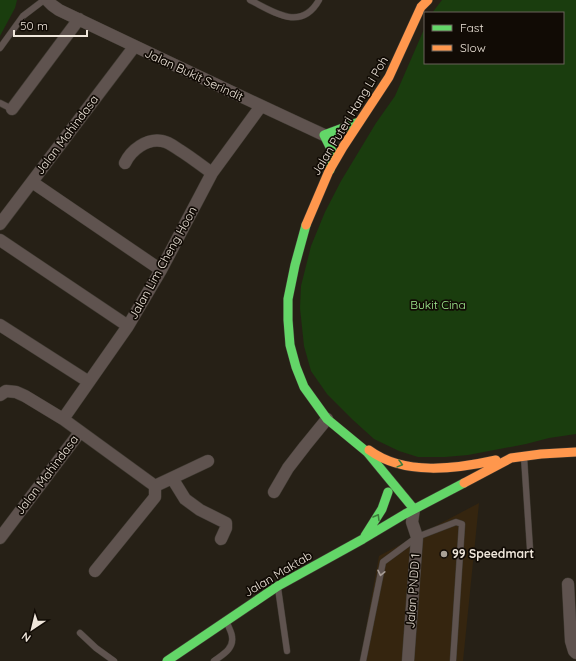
<svg xmlns="http://www.w3.org/2000/svg" width="576" height="661" viewBox="0 0 576 661" font-family="Quicksand,sans-serif">
  <rect width="100%" height="100%" fill="#262016"/>
  <path fill="#35250f" d="M479,503L463,661H360L379,556Z"/>
  <path fill="#1a3d0e" d="M0,0H17L15,8L0,36Z
    M442,0H576V434L549,438L526,444L468,455L445,457H418L399,451L374,439L353,420L327,394L311,371L304,346L300,308L301,286L311,246L325,212L341,181L376,123L395,96L425,27V63H563V13H432Z"/>
  <g fill="none" stroke-linecap="round" stroke-linejoin="round">
    <g stroke="#403b33" stroke-width="7">
      <path id="lane" d="M250,0C274,12 301,32 319,0
        M0,48L23,16L44,0
        M0,103L12,109
        M524,457L530,549
        M278,588L287,651
        M80,633L96,648L114,661
        M214,661C222,655 234,649 232,637C232,632 228,627 227,622
        M363,661L383,562L417,537L456,522L462,524L453,661"/>
    </g>
    <g stroke="#403b33" stroke-width="13">
      <path id="street" d="M47,0L52,5L59,10C147,52 235,94 324,135L331,139
        M12,109L79,19
        M125,163C131,150 147,138 162,141C169,142 176,148 181,151C192,158 202,166 212,173
        M32,182L161,270
        M0,224L134,47
        M0,240L128,326
        M0,325L89,382
        M0,395L6,391L16,392L25,396L63,419L155,486V497L95,571
        M63,419L128,326L161,270L212,173L261,106
        M172,478L185,499L200,510L226,523V528L221,539
        M155,486L208,461
        M274,492L288,468L305,446L327,419
        M0,538L80,432
        M568,584L571,641L574,651L576,653
        M408,661L417,537L412,522L414,509"/>
    </g>
    <g stroke="#403b33" stroke-width="10">
      <path id="fast" d="M330,170L332,151L324,135L359,122
        M306,225L295,265L288,299V320L290,345L296,367L304,387L327,419L367,452L414,509
        M365,536L382,509L388,492
        M167,661L278,586L363,539L405,514L464,483"/>
    </g>
    <g stroke="#403b33" stroke-width="10">
      <path id="slow" d="M306,225L329,171L343,147L389,77L421,7L428,0
        M369,450C404,476 456,469 496,460
        M464,483L511,458L541,454L576,452"/>
    </g>
    <use href="#lane" stroke="#5f534f" stroke-width="6"/>
    <use href="#street" stroke="#5f534f" stroke-width="12"/>
    <use href="#fast" stroke="#63d668" stroke-width="9"/>
    <use href="#slow" stroke="#ff974d" stroke-width="9"/>
  </g>
  <defs><path id="oneway-chevron" d="M-2-3.5L2.5 0L-2 3.5" fill="none" stroke-width="1.6" stroke-linecap="round" stroke-linejoin="round"/></defs>
  <g stroke="#3e7b3b">
    <use href="#oneway-chevron" transform="translate(400 464) rotate(15)"/>
    <use href="#oneway-chevron" transform="translate(377 517) rotate(-59)"/>
  </g>
  <use stroke="#a79c95" href="#oneway-chevron" transform="translate(381 573) rotate(102)"/>
  <circle fill="#a9a196" stroke="#110b05" stroke-width="1.5" cx="444" cy="554" r="4"/>
  <g text-anchor="middle" stroke-width="3.5" stroke-linejoin="round" paint-order="stroke">
    <g font-size="12" fill="#efe6db" stroke="#110b05">
      <text transform="translate(194 75) rotate(25)" y="4">Jalan Bukit Serindit</text>
      <text transform="translate(350 116) rotate(-59)" y="4">Jalan Puteri Hang Li Poh</text>
      <text transform="translate(67 135) rotate(-53)" y="4">Jalan Mahindasa</text>
      <text transform="translate(163 263) rotate(-61)" y="4">Jalan Lim Cheng Hoon</text>
      <text transform="translate(47 475) rotate(-53)" y="4">Jalan Mahindasa</text>
      <text transform="translate(278 574) rotate(-31)" y="4">Jalan Maktab</text>
      <text transform="translate(413 591) rotate(-86)" y="4">Jalan PNDD 1</text>
    </g>
    <g font-size="12" fill="#a0ea8f" stroke="#110b05">
      <text x="438" y="309">Bukit Cina</text>
    </g>
    <g font-size="12" font-weight="bold" fill="#efe6db" stroke="#110b05" text-anchor="start">
      <text x="452" y="558">99 Speedmart</text>
    </g>
  </g>
  <rect x="424" y="12" width="140" height="52" fill="#110b05" stroke="#6a635b"/>
  <rect x="432" y="25" width="20" height="6" fill="#63d668" stroke="#6a635b"/>
  <text x="460" y="32" font-size="12" fill="#efe6db">Fast</text>
  <rect x="432" y="45" width="20" height="6" fill="#ff974d" stroke="#6a635b"/>
  <text x="460" y="52" font-size="12" fill="#efe6db">Slow</text>
  <g transform="translate(32 629) rotate(215)" stroke="#110b05" stroke-width="3" paint-order="stroke">
  <path d="M0-3L7 15L0 10L-7 15Z" fill="#efe6db"/>
  <text y="-6" font-size="11" font-weight="bold" text-anchor="middle" fill="#efe6db">N</text>
  </g>
  <path d="M14 30v6h73v-6" fill="none" stroke="#efe6db" stroke-width="2"/>
  <text x="20" y="30" font-size="12" fill="#efe6db" stroke="#110b05" stroke-width="3" paint-order="stroke">50 m</text>
</svg>
